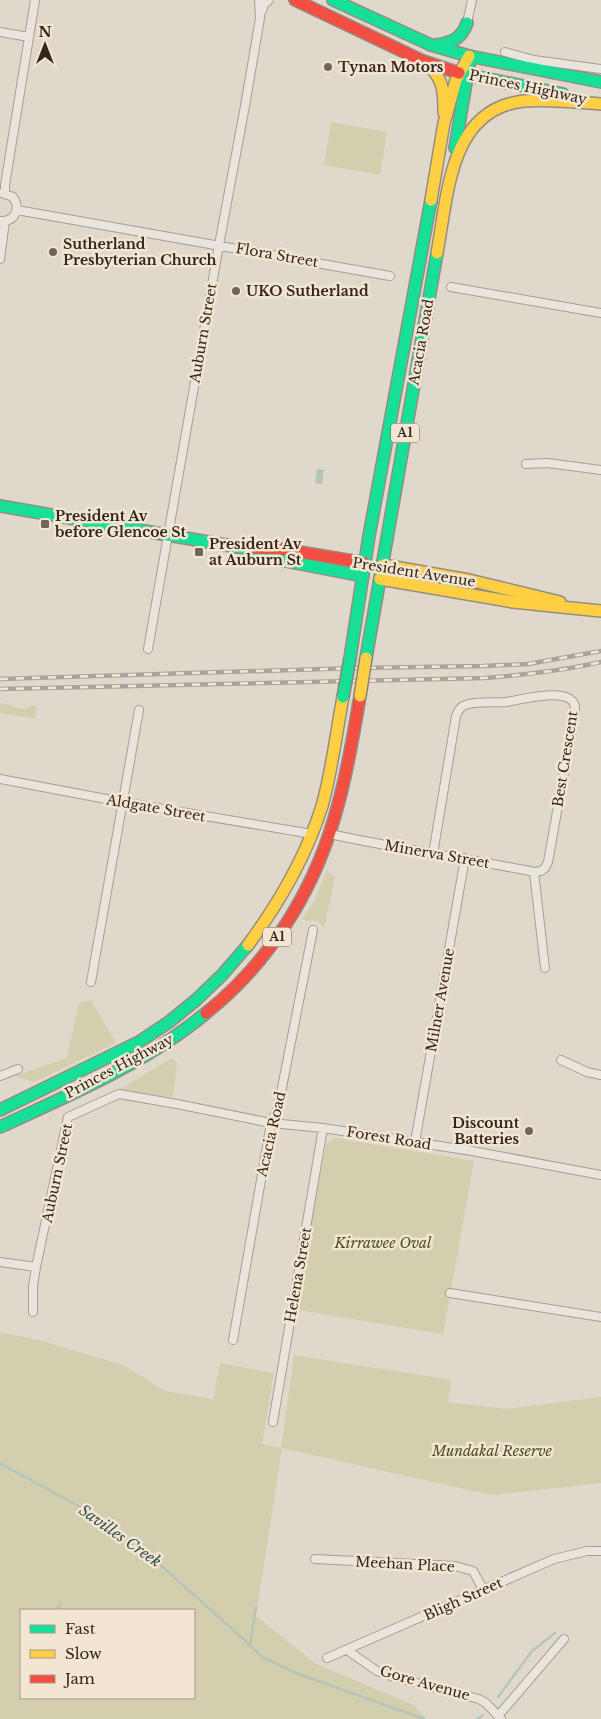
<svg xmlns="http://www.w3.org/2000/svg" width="601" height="1719" viewBox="0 0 601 1719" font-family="'Libre Baskerville',serif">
  <rect width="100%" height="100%" fill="#e0d8cb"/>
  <path fill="#d2ceae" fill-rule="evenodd" d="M331,122L387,132L380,175L324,165Z
    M0,703C13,704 20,714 32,705L37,706L35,719L0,713Z
    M327,870L335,877L324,928L318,921L302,920L316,898Z
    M91,1000L116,1043L34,1082L15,1076L67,1058L79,1003Z
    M172,1058L177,1063L173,1097L119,1090Z
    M335,1138L474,1161L443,1334L294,1309L326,1144Z
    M0,1332L42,1341L123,1365L165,1391L213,1399L220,1363L274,1373L262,1444L281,1448L294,1355L451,1380L448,1402L506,1409L601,1397V1483L491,1495L282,1448L256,1616L316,1664L414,1705L426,1719H0ZM21,1610H194V1698H21Z"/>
  <path fill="#b6c5ba" d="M317,469L324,470L322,484L315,483Z"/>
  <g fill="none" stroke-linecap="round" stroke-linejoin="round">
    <path stroke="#b6c5ba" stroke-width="2.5" d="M0,1463L82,1508L146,1552L250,1645
      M256,1607L250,1645L262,1657L296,1673L424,1719
      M57,1610L60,1604
      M498,1697L532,1651L555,1633
      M477,1719L483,1715"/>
    <g stroke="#a59e95" stroke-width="10">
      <path id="street" d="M261,13L264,5L269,0
        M467,23L472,0
        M0,32L29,37
        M505,52L534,60L601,69
        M5,193V185L35,0
        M17,210L390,276
        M0,221C15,222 21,209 13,197L2,193
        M0,259L5,221
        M451,287L601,313
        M526,464L548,463L601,470
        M148,649L219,245L245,106L260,18L259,0
        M0,779L122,802L312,834
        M330,834C398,849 466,858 534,872L541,871L545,868L548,862L575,710C577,684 520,700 506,702C495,703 471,701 463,706C459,708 458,712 456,716L433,854
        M534,872L545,968
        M91,982L139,710
        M561,1060L587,1072L601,1075
        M0,1076L18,1069
        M415,1142L465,858
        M0,1262L36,1267
        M450,1293L601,1317
        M33,1312V1286L36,1267L68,1117L119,1094L177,1104L271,1123L323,1128L472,1151L601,1175
        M233,1340L271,1123L278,1108L313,930
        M273,1422L323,1128
        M315,1559L455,1566L473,1571L483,1589
        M347,1650L377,1671L394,1677L479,1699L486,1703L501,1719
        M327,1658L554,1559L587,1551H601
        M498,1716L564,1639"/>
    </g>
    <g stroke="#958d84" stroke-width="14">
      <path id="fast" d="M333,0L431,45L469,56
        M436,45C452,43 462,38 467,23
        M469,56L601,82
        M459,73L563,94
        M455,148L469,65
        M0,506L243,548L275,559L363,576
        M350,658L369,536L431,200
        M366,658L437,253
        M0,1110L139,1042L169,1022L196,1000L222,975L248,945
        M0,1127C71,1094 146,1063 206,1013"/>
    </g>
    <g stroke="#958d84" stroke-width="14">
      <path id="slow" d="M429,66C444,80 444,94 444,113
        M431,200L444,123L456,80L469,56
        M437,253C448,195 449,109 524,101C550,99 576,102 601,104
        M383,565L469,580L560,602
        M380,579L513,602L601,611
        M248,945C279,903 306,857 322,806C332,771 336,734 343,697"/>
    </g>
    <g stroke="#958d84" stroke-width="14">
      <path id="jam" d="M295,0L423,61L459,73
        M254,548L281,549L365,563
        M206,1013C268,964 312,894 334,819C346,779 353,737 360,696"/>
    </g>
    <use href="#street" stroke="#e9e4dc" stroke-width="8"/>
    <use href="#fast" stroke="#16e098" stroke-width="11"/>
    <use href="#slow" stroke="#ffcf43" stroke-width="11"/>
    <use href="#jam" stroke="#f24e42" stroke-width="11"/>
    <g stroke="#a8a39d" stroke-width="4.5">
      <path id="rail" d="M0,679L357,668L484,666L528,664L601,651
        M0,689L484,678C523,675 562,671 601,662"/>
    </g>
    <use href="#rail" stroke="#f2e5d1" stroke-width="2.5" stroke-dasharray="8" stroke-linecap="butt"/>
    <g stroke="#8b837b" stroke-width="14" stroke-linecap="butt">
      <path id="fast-bridge" d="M343,697L350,658"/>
    </g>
    <g stroke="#8b837b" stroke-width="14" stroke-linecap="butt">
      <path id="slow-bridge" d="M360,696L366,658"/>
    </g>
    <use href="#fast-bridge" stroke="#16e098" stroke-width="11"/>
    <use href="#slow-bridge" stroke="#ffcf43" stroke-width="11"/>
  </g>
  <g fill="#70645b" stroke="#f2e5d1" stroke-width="2">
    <circle cx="328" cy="67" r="5"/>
    <circle cx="53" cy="252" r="5"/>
    <circle cx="236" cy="291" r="5"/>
    <rect x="40" y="519" width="10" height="10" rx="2.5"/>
    <rect x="194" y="547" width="10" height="10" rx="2.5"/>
    <circle cx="529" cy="1131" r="5"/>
  </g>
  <g text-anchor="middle" stroke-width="5" stroke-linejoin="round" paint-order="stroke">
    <g fill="#f2e5d1" stroke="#6c5f54" stroke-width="1">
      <rect x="391" y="423.5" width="28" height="19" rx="4"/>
      <rect x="263" y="927.5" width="28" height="19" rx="4"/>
    </g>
    <g font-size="12" font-weight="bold" fill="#33261e">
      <text x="405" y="437">A1</text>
      <text x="277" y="941">A1</text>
    </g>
    <g font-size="14" font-weight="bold" fill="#33261e" stroke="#f2e5d1" text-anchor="start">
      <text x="338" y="72">Tynan Motors</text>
      <text x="63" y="249">Sutherland<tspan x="63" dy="16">Presbyterian Church</tspan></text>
      <text x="246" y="296">UKO Sutherland</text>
      <text x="55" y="521">President Av<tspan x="55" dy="16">before Glencoe St</tspan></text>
      <text x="209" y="549">President Av<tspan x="209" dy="16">at Auburn St</tspan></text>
      <text x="519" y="1128" text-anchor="end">Discount<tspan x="519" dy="16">Batteries</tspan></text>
    </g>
    <g font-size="14" fill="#33261e" stroke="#f2e5d1">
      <text transform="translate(528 87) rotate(12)" y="5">Princes Highway</text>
      <text transform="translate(277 255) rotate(10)" y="5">Flora Street</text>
      <text transform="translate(203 333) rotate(-80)" y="5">Auburn Street</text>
      <text transform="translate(421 342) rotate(-80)" y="5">Acacia Road</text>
      <text transform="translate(414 572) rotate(9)" y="5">President Avenue</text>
      <text transform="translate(565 759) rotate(-81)" y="5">Best Crescent</text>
      <text transform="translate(156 808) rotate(10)" y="5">Aldgate Street</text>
      <text transform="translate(437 854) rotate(10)" y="5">Minerva Street</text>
      <text transform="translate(440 1000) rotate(-80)" y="5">Milner Avenue</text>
      <text transform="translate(119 1066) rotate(-28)" y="5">Princes Highway</text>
      <text transform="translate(271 1134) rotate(-77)" y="5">Acacia Road</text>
      <text transform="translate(389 1138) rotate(9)" y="5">Forest Road</text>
      <text transform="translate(57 1173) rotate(-78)" y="5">Auburn Street</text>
      <text transform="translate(298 1275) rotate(-80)" y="5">Helena Street</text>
      <text transform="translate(405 1564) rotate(3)" y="5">Meehan Place</text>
      <text transform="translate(463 1599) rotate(-24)" y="5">Bligh Street</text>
      <text transform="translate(425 1683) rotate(16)" y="5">Gore Avenue</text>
    </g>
    <g font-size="14" font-style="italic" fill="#484e26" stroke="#f2e5d1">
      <text x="383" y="1248">Kirrawee Oval</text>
      <text x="492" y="1456">Mundakal Reserve</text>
    </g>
    <g font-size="15" font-style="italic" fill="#2e514b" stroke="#f2e5d1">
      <text transform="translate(120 1536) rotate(35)" y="5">Savilles Creek</text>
    </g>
  </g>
  <rect x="20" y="1609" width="175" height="90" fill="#f2e5d1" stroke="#a69989"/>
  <rect x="30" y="1625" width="25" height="8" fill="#16e098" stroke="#a69989"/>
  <text x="65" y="1634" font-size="15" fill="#33261e">Fast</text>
  <rect x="30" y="1650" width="25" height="8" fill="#ffcf43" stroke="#a69989"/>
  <text x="65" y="1659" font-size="15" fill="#33261e">Slow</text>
  <rect x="30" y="1675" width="25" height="8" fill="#f24e42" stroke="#a69989"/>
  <text x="65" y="1684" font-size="15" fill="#33261e">Jam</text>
  <g transform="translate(45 45)" stroke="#f2e5d1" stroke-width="4" paint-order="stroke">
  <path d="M0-4L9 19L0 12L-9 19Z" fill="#33261e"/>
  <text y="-8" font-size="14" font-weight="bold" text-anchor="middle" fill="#33261e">N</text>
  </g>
</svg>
